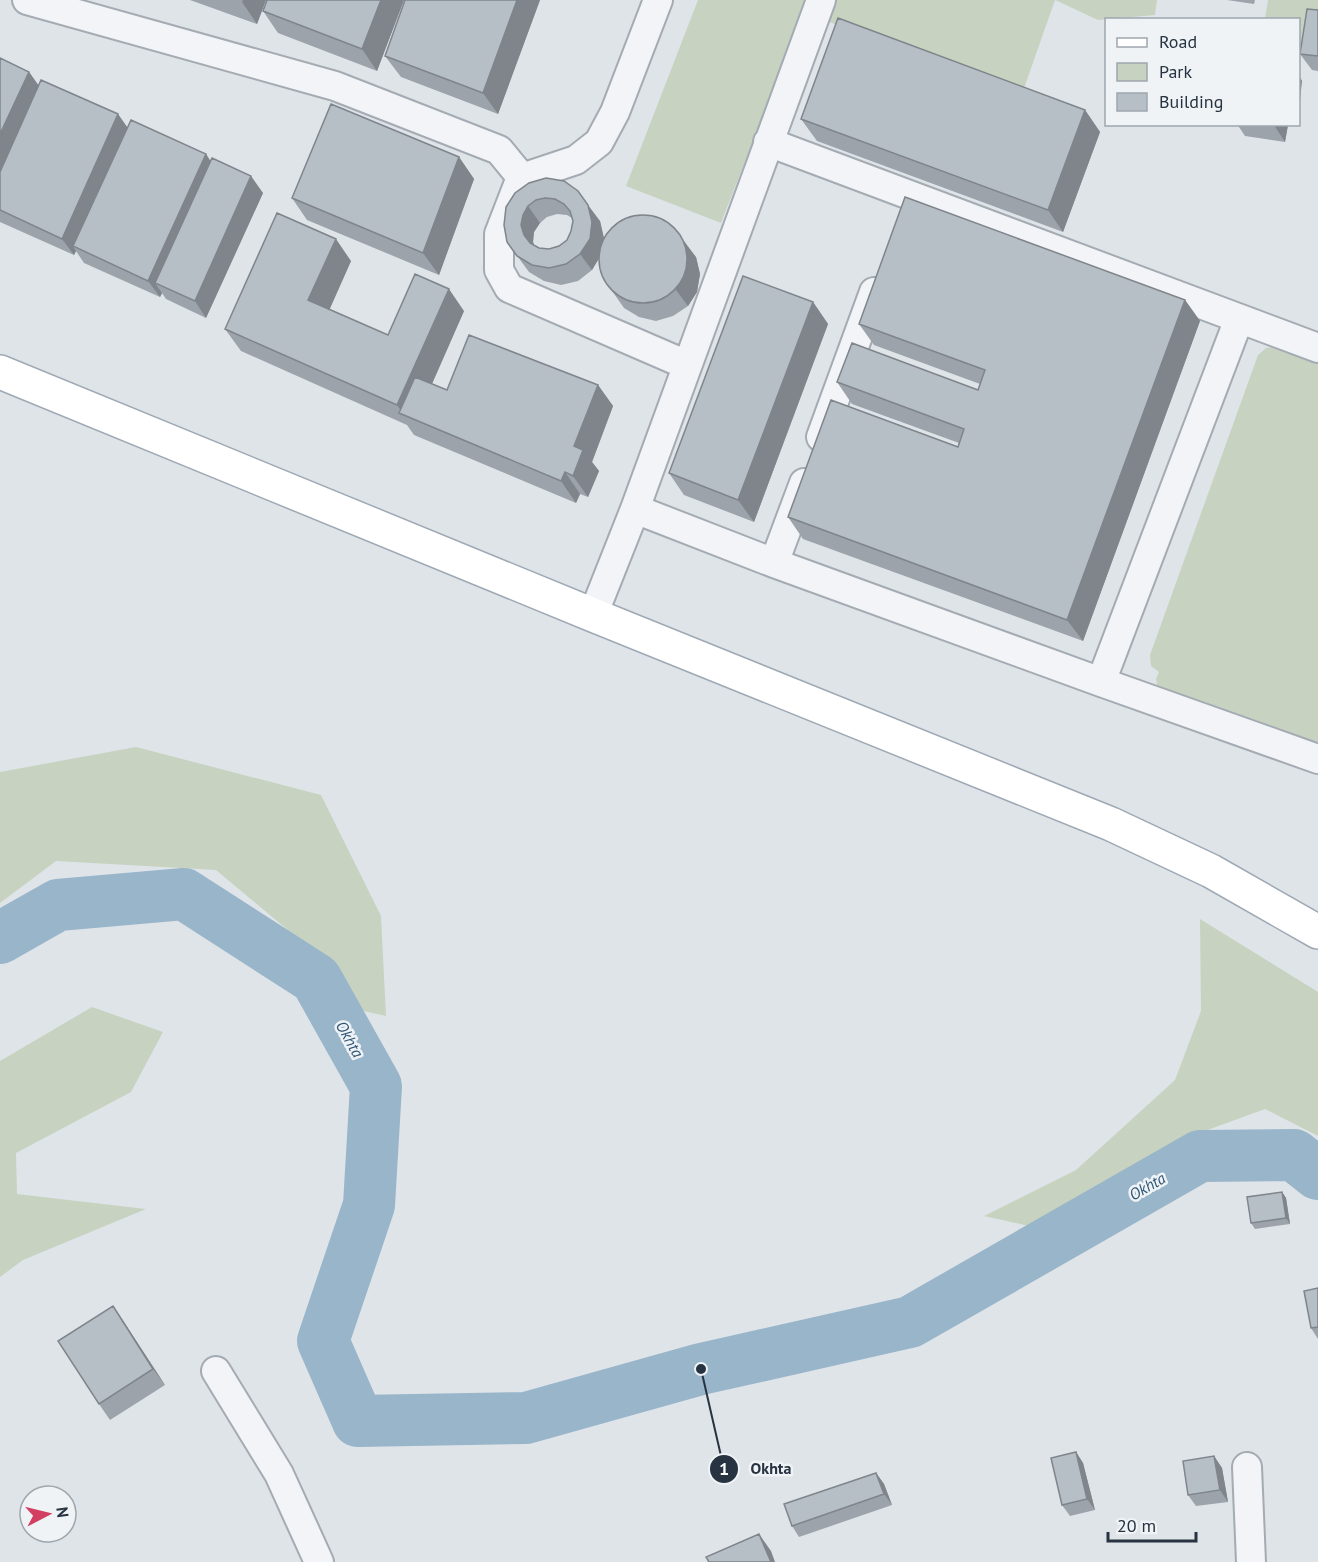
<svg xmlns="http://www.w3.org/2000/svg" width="1318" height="1562" viewBox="0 0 1318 1562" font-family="'PT Sans',sans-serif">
  <rect width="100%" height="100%" fill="#dfe4e9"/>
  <path fill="#c7d3c0" d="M698,0H808L721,223L626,186Z
    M831,0H1157L1155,15L1098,20L1055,0L1022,94L824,20Z
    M1268,0H1318V28L1314,60L1299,47L1298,20L1265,19Z
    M1278,346L1318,357V746L1158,690L1156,679L1159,672L1151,666L1150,655L1258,355L1266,348Z
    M136,747L321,795L381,916L386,1016L355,1009L331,966L216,870L56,861L0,903V772Z
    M1200,919L1318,992V1136L1265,1109L1183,1139L1145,1176L1080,1204L1043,1229L984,1216L1076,1170L1175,1080L1201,1011Z
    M92,1007L163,1032L131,1092L16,1153L17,1194L146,1209L23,1260L0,1277V1061Z"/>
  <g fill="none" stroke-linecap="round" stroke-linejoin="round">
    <path stroke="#99b5ca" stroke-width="52" d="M0,938L58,905L184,894L316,979L376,1086L369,1205L323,1341L358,1421L526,1418L701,1369L910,1322L1200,1156L1294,1155L1318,1174"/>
    <g stroke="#a4abb3" stroke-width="32">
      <path id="minor" d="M27,0L335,86L499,150L522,178
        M658,0L615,112L599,142L576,160L522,178L518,185L499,234V270L509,288L687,365
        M768,142L1318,348
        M821,437L874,292
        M635,509L774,563L1101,682L1318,759
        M774,563L804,483
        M593,615L635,509L821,0
        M1101,682L1239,319
        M216,1371L279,1474L319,1562
        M1247,1467L1251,1562"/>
    </g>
    <g stroke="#9ea9b5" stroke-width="36">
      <path id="major" d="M0,372L593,615L1111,824L1211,871L1318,932"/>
    </g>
    <use href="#minor" stroke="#f2f4f7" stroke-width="28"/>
    <use href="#major" stroke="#fff" stroke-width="33"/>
  </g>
  <path fill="#9da3aa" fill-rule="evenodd" d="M190,0H266L257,24Z
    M267,0H404L377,71L278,33L263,11Z
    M540,0L498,114L401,77L385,56Z
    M1227,0H1255L1254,4Z
    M1318,10V71L1312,70L1300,54Z
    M0,58L29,72L39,86L127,127L206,154L210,161L263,193L206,318L166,299L162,293L160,297L84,263L76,251L74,255L0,222Z
    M1085,110L1100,132L1063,232L817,141L801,119Z
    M1237,124H1296V126L1288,125L1285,142L1245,136Z
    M459,157L474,179L439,275L307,220L292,198Z
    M529,183L600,221L604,240L696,257L700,274L697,292L688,306L673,316L656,321L639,317L624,308L603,278L599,258L592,270L578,281L561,285L544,281L529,272L507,242ZM557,214L567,215L572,218L573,221L571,231L567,240L559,246L549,249L539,248L534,245L533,242L534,232L540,223L547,217Z
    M351,261L329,310L388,335L464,311L432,384L447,390L598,385L613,406L592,462L599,471L588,497L580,494L576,503L414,435L407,425L241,351L225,329Z
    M1185,300L1200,321L1083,641L803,539L788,517L958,447L959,443L852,404L837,382L978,390L980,384L874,345L859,324Z
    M813,302L828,324L754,522L684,495L669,473Z
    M1282,1192L1286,1198L1290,1224L1255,1229L1251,1223Z
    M1318,1288V1339L1311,1328Z
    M113,1306L165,1385L110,1420L99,1404Z
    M1076,1452L1083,1463L1095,1510L1070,1516L1062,1505Z
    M1214,1456L1222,1468L1228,1502L1196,1506L1188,1495Z
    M876,1473L884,1484L892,1505L799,1537L792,1526Z"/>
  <path fill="#7f858b" d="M243,0H266L257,24L242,2Z
    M381,0H404L377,71L362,49Z
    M517,0H540L498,114L483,93Z
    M29,72L41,89L0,176V134Z
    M1299,75L1302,81L1299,109Z
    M1085,110L1100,132L1063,232L1048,210Z
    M118,114L130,131L73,246L76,251L74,255L62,239Z
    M1274,124L1288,125L1285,142L1274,125Z
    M206,154L217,171L155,283L162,293L160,297L148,281Z
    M459,157L474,179L439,275L423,253Z
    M251,176L263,193L206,318L195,301Z
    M588,205L600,221L604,238L601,255L592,270L580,254Z
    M528,206L540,223L534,232L533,242L536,251L524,235L521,225L523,215Z
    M336,239L351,261L324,322L308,300Z
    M684,241L696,257L700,274L697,292L688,306L676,290Z
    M449,289L464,311L416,420L404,415L397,405Z
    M1185,300L1200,321L1083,641L1067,620Z
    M813,302L828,324L754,522L738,500Z
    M598,385L613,406L592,462L599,471L588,497L573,476L574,446Z
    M565,472L580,494L576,503L561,481Z
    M1282,1192L1286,1198L1290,1224L1286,1218Z
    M113,1306L124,1322L165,1385L153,1369Z
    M1076,1452L1083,1463L1095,1510L1087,1499Z
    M1214,1456L1222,1468L1228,1502L1220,1490Z
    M876,1473L884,1484L892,1505L884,1494Z
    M759,1534L771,1551L775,1562H771Z"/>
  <path fill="#b6bec6" stroke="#7f858b" stroke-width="1.5" fill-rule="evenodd" d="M267,0H381L362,49L263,11Z
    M405,0H517L483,93L385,56Z
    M1307,9L1318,10V56L1300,54Z
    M838,18L1085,110L1048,210L801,119Z
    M0,58L29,72L0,134Z
    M41,80L118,114L62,239L0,210V172Z
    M331,104L459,157L423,253L292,198Z
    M131,120L206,154L148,281L73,246Z
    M212,158L251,176L195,301L155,283Z
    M546,178L564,181L578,191L588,205L592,222L590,239L580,254L566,264L549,268L532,265L517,256L507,242L504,225L506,207L515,193L529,183ZM545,198L555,199L564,204L570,211L573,221L571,231L567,240L559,246L549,249L539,248L530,243L524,235L521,225L523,215L528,206L536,200Z
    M905,197L1185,300L1067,620L788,517L831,400L958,447L964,429L837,382L852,343L978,390L985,370L859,324Z
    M277,213L336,239L308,300L388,335L415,274L449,289L397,405L225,329Z
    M599 259a44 44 0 1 1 88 0a44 44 0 1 1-88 0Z
    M743,276L813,302L738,500L669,473Z
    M469,335L598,385L574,446L583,450L573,476L565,472L561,481L399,413L415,377L447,390Z
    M1282,1192L1286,1218L1251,1223L1247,1197Z
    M1318,1288V1327L1311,1328L1304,1291Z
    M113,1306L153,1369L99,1404L58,1341Z
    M1076,1452L1087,1499L1062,1505L1051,1458Z
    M1214,1456L1220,1490L1188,1495L1183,1461Z
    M876,1473L884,1494L792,1526L784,1504Z
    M759,1534L771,1562H709L706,1557Z"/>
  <g text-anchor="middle" stroke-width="5" stroke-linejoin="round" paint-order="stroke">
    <g font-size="16" font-style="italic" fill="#305676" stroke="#eff3f6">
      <text transform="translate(350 1039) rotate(61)" y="6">Okhta</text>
      <text transform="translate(1147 1186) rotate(-30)" y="6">Okhta</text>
    </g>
  </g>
  <path fill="none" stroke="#273341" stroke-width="2" d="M701 1369L724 1469"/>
  <g fill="#273341" stroke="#eff3f6" stroke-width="2">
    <circle cx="701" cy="1369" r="6"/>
    <circle cx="724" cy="1469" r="15"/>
  </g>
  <g font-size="18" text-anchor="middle" font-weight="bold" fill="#fff">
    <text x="724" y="1475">1</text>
  </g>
  <g font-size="16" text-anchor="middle" font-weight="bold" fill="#273341" stroke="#eff3f6" stroke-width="5" stroke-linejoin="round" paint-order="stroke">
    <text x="771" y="1474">Okhta</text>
  </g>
  <rect x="1105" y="18" width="195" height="108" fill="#eff3f6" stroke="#9fa6ae" stroke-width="1.5"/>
  <rect x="1117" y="38" width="30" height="9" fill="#ffffff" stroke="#9fa6ae" stroke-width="1.5"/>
  <text x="1159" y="48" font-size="18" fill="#273341">Road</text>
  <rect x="1117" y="63" width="30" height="18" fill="#c7d3c0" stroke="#9fa6ae" stroke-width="1.5"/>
  <text x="1159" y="78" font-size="18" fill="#273341">Park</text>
  <rect x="1117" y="93" width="30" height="18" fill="#b6bec6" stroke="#9fa6ae" stroke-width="1.5"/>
  <text x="1159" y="108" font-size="18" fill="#273341">Building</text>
  <g transform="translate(48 1514) rotate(83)"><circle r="28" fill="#eff3f6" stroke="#9fa6ae" stroke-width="1.5"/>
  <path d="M0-4.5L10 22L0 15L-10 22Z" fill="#d33f63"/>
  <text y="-9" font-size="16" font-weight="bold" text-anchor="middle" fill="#273341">N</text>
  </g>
  <path d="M1108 1532v9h88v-9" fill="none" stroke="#273341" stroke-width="3"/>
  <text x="1117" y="1532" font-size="18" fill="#273341" stroke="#eff3f6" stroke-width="4.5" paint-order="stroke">20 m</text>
</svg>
